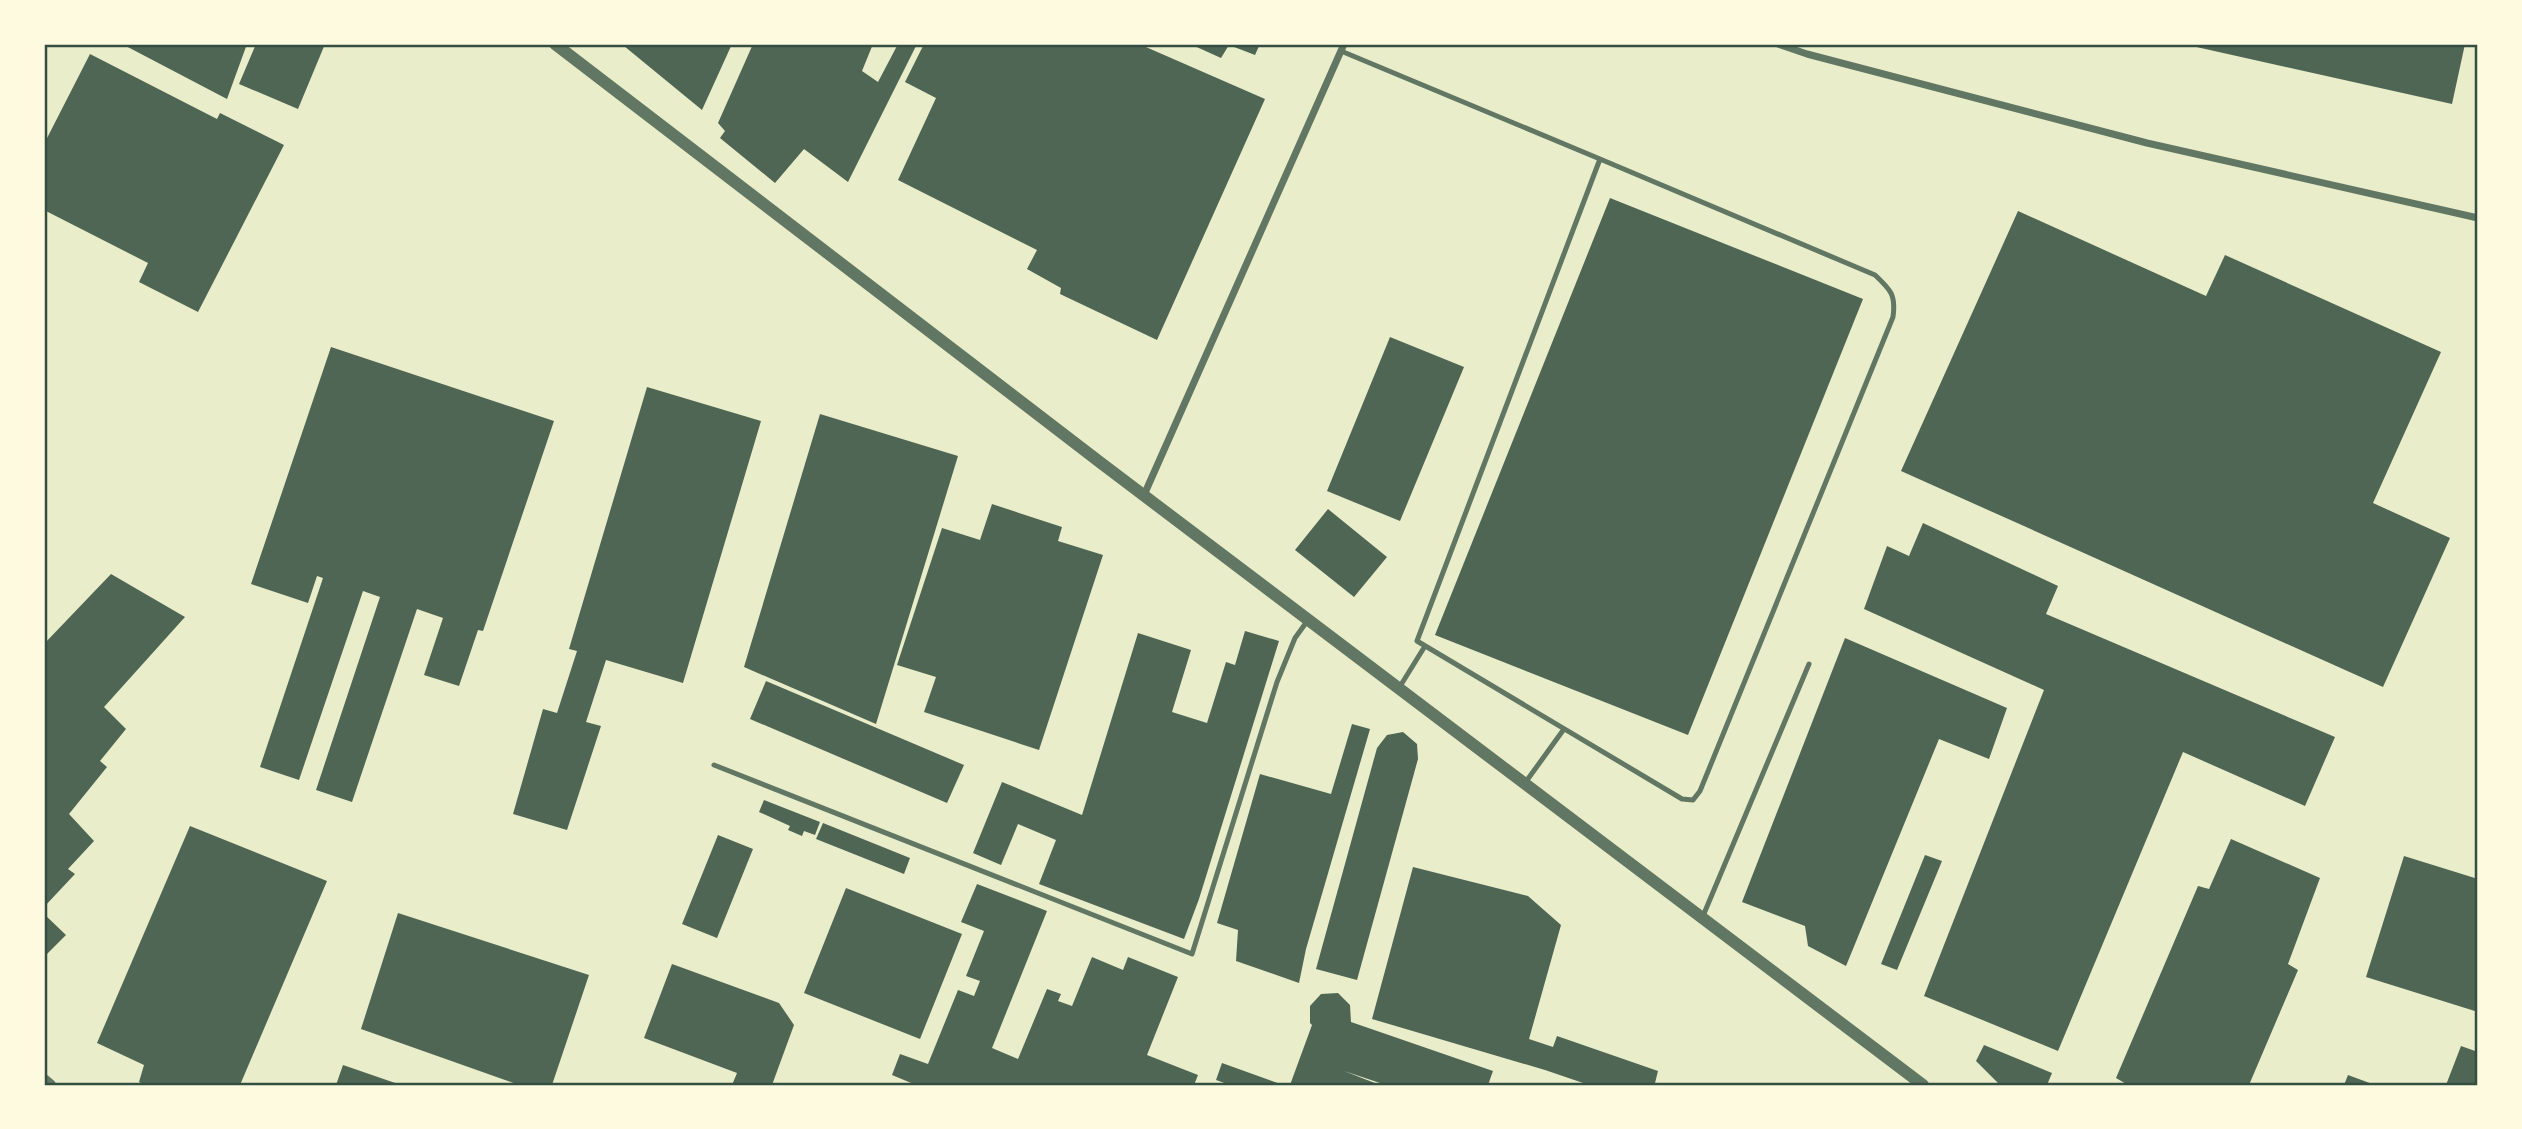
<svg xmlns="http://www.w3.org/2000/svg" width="2522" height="1129" viewBox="0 0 2522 1129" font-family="Raleway,sans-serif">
  <rect width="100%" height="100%" fill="#e9edc9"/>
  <path fill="#4f6655" d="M122,44H247L227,99Z
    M256,44H325L298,109L239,84Z
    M625,44H732L702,110L624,46Z
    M753,44H873L862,71L878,82L898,44H917L848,182L804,149L775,183L720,138L725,131L718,123Z
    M924,44H1139L1265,99L1157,340L1060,294L1061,288L1027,269L1037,250L898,180L936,98L905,82Z
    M1190,44H1260L1255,55L1229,45L1221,58Z
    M2183,44H2465L2452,104Z
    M90,54L217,119L220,113L284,145L198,312L139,282L148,263L44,210V144Z
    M1610,198L1863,299L1688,735L1435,635Z
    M2018,211L2206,296L2225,255L2441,352L2373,503L2450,538L2383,687L1901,471Z
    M1390,337L1464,367L1400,521L1327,491Z
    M331,347L554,421L483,631L478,630L459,686L424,675L443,618L417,609L352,802L316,790L380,597L363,591L299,780L260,767L323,578L317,576L308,603L251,584Z
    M647,387L761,421L683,683L606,660L586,722L601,726L567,830L513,814L543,709L557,713L577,651L569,649Z
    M820,414L958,456L876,724L744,667Z
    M992,504L1062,527L1058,541L1103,555L1039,750L924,712L936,677L897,665L942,528L980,540Z
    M1328,509L1387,557L1354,597L1295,550Z
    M1923,523L2058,586L2046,614L2335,737L2305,806L2183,752L2058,1051L1924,996L2044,690L1864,609L1887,546L1909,556Z
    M111,574L185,617L104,707L126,729L100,761L107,767L69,814L94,841L68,869L75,874L44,907V644Z
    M1245,631L1279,641L1199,899L1184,939L1039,884L1056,840L1018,824L1001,865L973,853L1002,782L1082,815L1138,633L1191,650L1172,712L1207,723L1226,662L1235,665Z
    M1845,638L2007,708L1989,759L1939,739L1846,966L1808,946L1805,926L1742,902Z
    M766,681L964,765L947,803L750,719Z
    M1352,724L1370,729L1306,949L1299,983L1236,961L1238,930L1217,923L1260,774L1331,794Z
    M1403,732L1417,744L1418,759L1357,980L1316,969L1377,748L1387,735Z
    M764,800L820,822L815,835L804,831L802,836L788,830L790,826L759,812Z
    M823,823L910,858L904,874L816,839Z
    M190,826L327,881L240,1085H145L139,1082L144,1065L97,1043Z
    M718,835L753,849L717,938L682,924Z
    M2231,839L2320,878L2288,964L2298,970L2249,1085H2128L2116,1078L2198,886L2209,889Z
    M1925,855L1942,861L1897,970L1881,964Z
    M2404,856L2478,879V1012L2366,977Z
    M1413,867L1528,896L1561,925L1529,1039L1553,1047L1557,1036L1658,1071L1655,1083L1660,1085H1589L1545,1070L1372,1019Z
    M977,884L1047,911L992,1048L1018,1059L1047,989L1061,994L1058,1001L1072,1006L1092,957L1123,970L1128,957L1178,977L1147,1055L1198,1075L1194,1085H916L892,1075L900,1054L928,1064L958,990L974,996L980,981L966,976L984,931L961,922Z
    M846,888L962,934L920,1039L804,993Z
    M398,913L589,975L552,1085H519L361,1029Z
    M44,914L66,935L44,957Z
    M672,964L779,1003L794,1025L772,1085H732L737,1073L644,1038Z
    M1338,993L1350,1005L1351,1022L1493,1071L1488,1085H1386L1344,1071L1380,1085H1290L1312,1025L1310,1023V1006L1321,994Z
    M1984,1045L2052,1073L2047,1085H2003L1998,1083L1976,1061Z
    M2461,1046L2478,1052V1085H2446Z
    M1222,1063L1283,1085H1230L1216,1080Z
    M343,1065L401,1085H336Z
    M2348,1075L2375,1085H2344Z"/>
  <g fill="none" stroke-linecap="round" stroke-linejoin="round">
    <path stroke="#617663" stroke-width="5" d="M1341,51L1600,159L1417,641L1682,799L1693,800L1700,791L1893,317C1896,295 1891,290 1875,275L1600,159
      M1399,688L1425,646
      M714,765L1192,954L1277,682L1295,638L1308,620
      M1525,783L1564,729
      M1703,916L1809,664"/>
    <path stroke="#617663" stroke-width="7" d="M1778,44L1807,54L2147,143L2478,218
      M1144,495L1344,44"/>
    <path stroke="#617663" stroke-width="12" d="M555,44L1101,463L1923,1085
      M44,1080L50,1085"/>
  </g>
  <rect width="2522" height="1129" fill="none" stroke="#fefae0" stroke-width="91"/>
  <rect x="46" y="46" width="2430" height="1038" fill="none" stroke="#344e41" stroke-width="2.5"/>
</svg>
